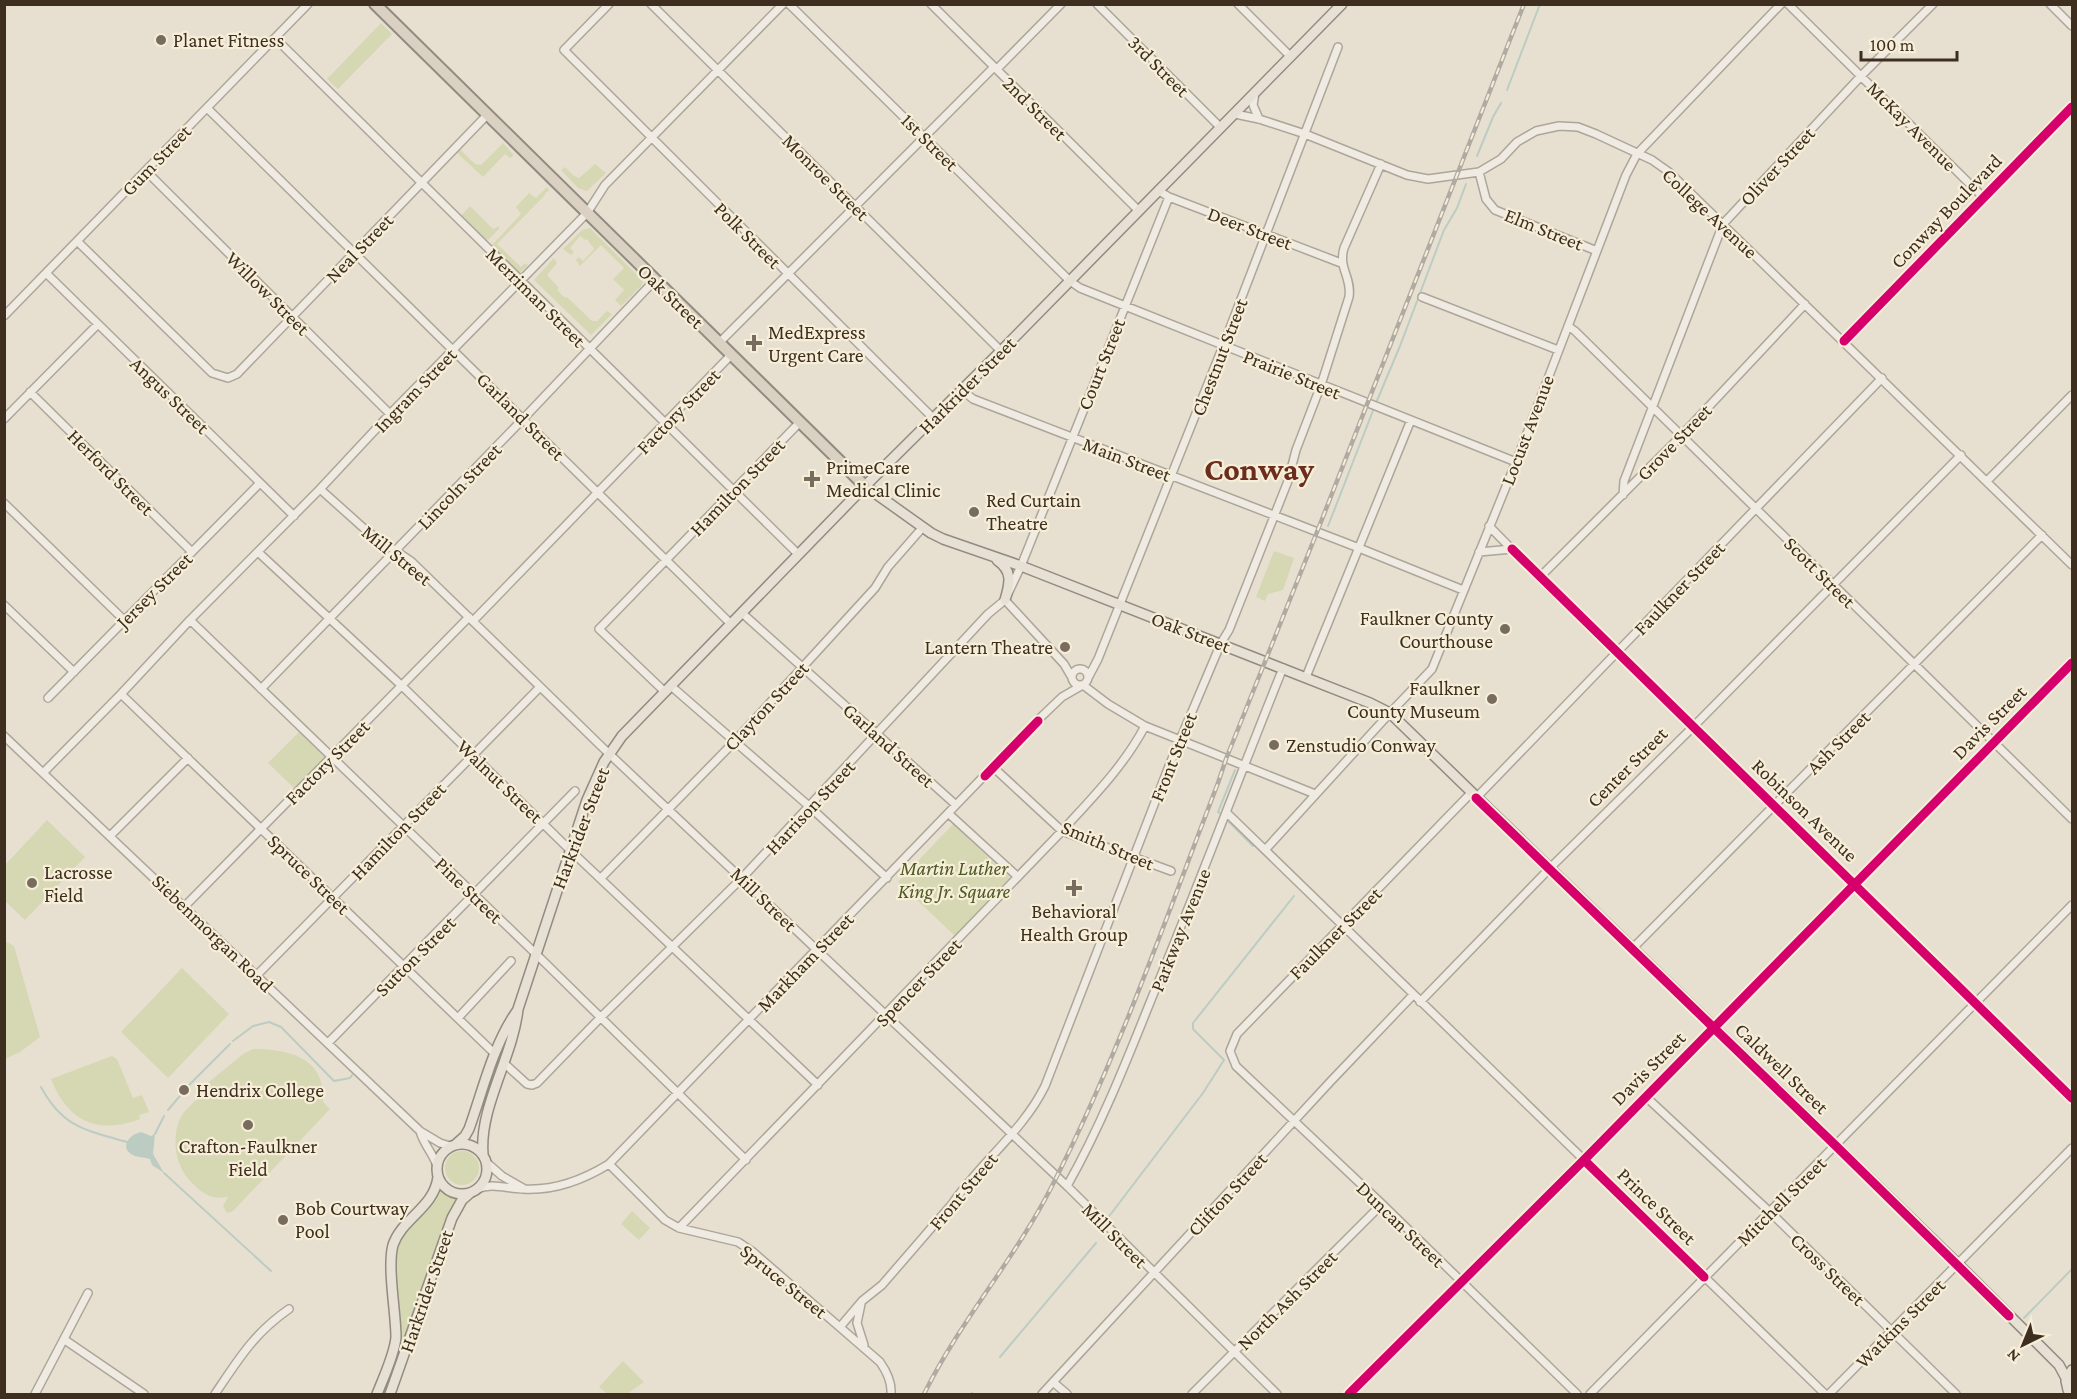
<svg xmlns="http://www.w3.org/2000/svg" width="2077" height="1399" viewBox="0 0 2077 1399" font-family="'Crimson Pro',serif">
  <rect width="100%" height="100%" fill="#e7e0d1"/>
  <path fill="#d6d7b3" d="M381,23L392,34L338,89L327,79Z
    M503,143L514,155L510,158L505,154L483,177L456,152L460,149L475,164L481,165Z
    M595,164L606,173L587,191L578,188L561,170L565,167L574,176L579,178Z
    M547,187L549,191L545,193V195L497,244L521,267L525,263L528,265L519,274L493,249L492,245L521,214L516,207L529,193L536,198Z
    M470,206L493,229L499,226V229L488,240L482,238L460,217Z
    M590,228L643,281L641,286L621,306L615,300L624,290L613,279L624,268L601,245L580,266L576,260L579,257L583,261L594,249L587,239L585,240L580,236L570,248L574,252L571,255L563,249L582,230Z
    M554,258L557,263L547,275L559,288L557,290L565,298L567,297L592,321H597L607,311L612,314L591,335L534,280Z
    M1274,551L1294,558L1283,590L1268,594L1265,601L1256,597Z
    M300,731L327,757L294,788L268,763Z
    M47,820L85,857L25,920L5,901V865Z
    M953,824L1010,878L955,936L898,882Z
    M5,941L14,946L40,1037L20,1052L5,1059Z
    M182,968L229,1014L168,1078L121,1032Z
    M253,1049C288,1049 326,1057 323,1102L330,1109L233,1211L227,1213L223,1206L228,1197C212,1200 203,1194 192,1183C175,1167 170,1136 182,1115C189,1104 202,1099 204,1086L243,1054Z
    M112,1056L117,1059L133,1098L142,1095L149,1112L139,1115L140,1119C98,1135 68,1122 51,1079Z
    M445 1168a17 17 0 1 1 34 0a17 17 0 1 1-34 0Z
    M441,1189L449,1195L458,1198L452,1209L387,1394H382L400,1341L396,1261C398,1229 427,1216 441,1189Z
    M632,1211L650,1228L639,1240L621,1224Z
    M623,1361L644,1382L627,1394H607L599,1387Z"/>
  <path fill="#bcccc2" d="M141,1132L151,1136L155,1134L153,1154L164,1173L152,1165L150,1159C145,1157 141,1158 135,1156C119,1150 127,1135 141,1132Z"/>
  <g fill="none" stroke-linecap="round" stroke-linejoin="round">
    <path stroke="#bcccc2" stroke-width="2" d="M1507,90L1540,4
      M1477,156L1493,117L1501,103
      M1376,403L1400,346L1444,230L1457,208L1466,184
      M1328,526L1374,408
      M1221,814L1218,812L1235,770
      M1229,822L1253,846
      M233,1041L253,1026L269,1022L281,1027L334,1081L350,1078L352,1075
      M41,1087C63,1128 86,1130 127,1142
      M168,1110L190,1084L230,1044
      M155,1134L164,1116
      M164,1173L271,1271
      M1107,1219L1203,1093L1224,1060L1193,1029V1023L1294,896
      M2024,1318L2072,1269
      M1000,1357L1096,1243
      M971,1394L972,1393"/>
    <g stroke="#ada599" stroke-width="10">
      <path id="minor" d="M609,4L564,50L933,418
        M651,4L1001,351
        M789,4L1070,281L1080,288L1516,462
        M931,4L1139,211
        M1097,4L1221,128
        M1238,4L1291,57
        M1788,4L1984,198
        M2050,4L2072,26
        M275,38L798,554
        M997,69L1061,4
        M1255,93L1253,105L1259,119
        M207,108L731,624
        M1235,114L1259,119L1305,134L1407,175L1428,179L1479,172L1501,159L1517,142L1536,131L1559,126L1578,127L1596,134L1652,160L1669,172L2072,565
        M146,171L390,414
        M1479,172L1486,199L1495,210L1597,251
        M1159,191L1169,197L1341,263
        M77,241L212,373L228,378L237,374L487,115
        M46,273L294,516
        M1422,297L1558,350
        M4,316L308,4
        M1568,326L1575,331L2072,819
        M1844,341L2072,107
        M719,343L994,67
        M962,390L973,399L1359,548L1463,590
        M30,392L192,552
        M4,419L98,324
        M1987,481L2072,395
        M320,489L368,532L412,562L602,747L1067,1186L1277,1394
        M1623,495L1624,481L1723,224L1861,76L1933,4
        M4,503L124,620
        M1489,526L1550,588L1694,726L2072,1098
        M258,552L402,686L569,849L818,1085
        M1479,552L1512,549
        M1540,577L1682,435L1805,304
        M1005,600L1064,664L1071,676
        M4,605L74,672
        M742,613L956,805
        M190,620L535,953L746,1160
        M473,621L731,355
        M1072 677a8 8 0 1 1 16 0a8 8 0 1 1-16 0Z
        M1306,677L1411,420
        M1088,678L1098,659L1223,346L1338,47
        M1083,685L1108,704L1145,726L1315,794
        M671,686L810,807L887,878
        M261,689L523,419L655,280
        M665,692L599,629L800,422
        M121,694L495,1054
        M48,698L260,483
        M4,736L420,1131L440,1143L450,1146
        M993,767L1062,831L1171,871
        M43,773L121,694L190,620L320,489L390,414L587,213L605,185L783,4
        M1471,793L1237,1034L1230,1051L1236,1066L1382,1204L1577,1394
        M1476,798L1882,378
        M948,813L1018,877
        M1227,813L1825,1394
        M111,835L188,758
        M1265,850L1390,713L1432,669L1516,462L1626,175L1637,154L1781,4
        M601,878L735,741L875,588L888,567L923,527
        M185,906L469,617
        M1633,948L2042,535
        M257,975L540,687
        M1420,1002L1550,868L1694,726L1961,455
        M458,1018L511,961
        M328,1043L575,791
        M504,1063L527,1084L532,1085L537,1083L600,1018L742,878L988,614L1005,600L1021,566L1169,197
        M1645,1096L1771,1213L1956,1394
        M420,1131C423,1144 433,1153 437,1166
        M486,1162L502,1176L523,1188
        M609,1164L665,1220L679,1228L738,1242L753,1252L880,1362C887,1372 892,1382 891,1394
        M1067,1186C1101,1126 1127,1060 1153,995C1198,887 1239,777 1283,668
        M477,1189C492,1182 508,1189 523,1189C554,1191 583,1180 609,1164L1040,718L1062,697L1081,686
        M679,1228L1062,831C1092,798 1124,766 1145,726
        M861,1304L857,1323L864,1345
        M840,1327L862,1301L882,1285L952,1204C980,1163 1023,1131 1045,1086L1169,766L1221,643L1229,630L1288,481L1296,450L1321,385L1349,297C1352,277 1338,269 1344,248L1381,164
        M65,1340L144,1394
        M1053,1382L1067,1394
        M35,1394L88,1293
        M215,1394C238,1360 254,1333 289,1309
        M1042,1394L1330,1082L1413,995
        M1192,1394L1382,1204
        M1349,1394L1584,1160L2072,663
        M1590,1394L2072,905
        M1829,1394L2072,1148"/>
    </g>
    <g stroke="#928b80" stroke-width="12">
      <path id="major" d="M865,486L931,533L943,539L1021,566L1370,703L1390,713L1958,1264L2059,1365L2066,1378
        M997,560C1013,571 1010,583 1005,600
        M456,1144L465,1136L469,1129C483,1090 493,1045 517,1011
        M437 1169a25 25 0 1 1 50 0a25 25 0 1 1-50 0Z
        M483,1154C479,1107 513,1057 518,1009L587,800L604,762L622,736L865,486L1001,351L1342,4
        M2072,1370L2066,1381L2068,1390L2072,1394
        M377,1394C383,1379 395,1353 396,1337C396,1313 387,1267 393,1245C402,1218 434,1208 438,1177
        M390,1394L452,1218L462,1200L470,1193"/>
    </g>
    <g stroke="#928b80" stroke-width="14">
      <path id="highway" d="M375,4L865,486"/>
    </g>
    <use href="#minor" stroke="#efebe3" stroke-width="7"/>
    <use href="#major" stroke="#e6e1d4" stroke-width="9"/>
    <use href="#highway" stroke="#dad1c2" stroke-width="10"/>
    <g stroke="#afaaa2" stroke-width="4.5">
      <path id="rail" d="M924,1394C960,1321 1015,1259 1052,1186C1118,1057 1166,918 1218,783L1226,759L1317,532L1524,4"/>
    </g>
    <use href="#rail" stroke="#f7eed8" stroke-width="2" stroke-dasharray="7" stroke-linecap="butt"/>
    <g stroke="#f7eed8" stroke-width="13">
      <path id="cycleway" d="M1844,341L2072,107
        M1512,549L2072,1098
        M985,776L1038,721
        M1476,798L1836,1146L2009,1316
        M1584,1160L1704,1277
        M1349,1394L1584,1160L2072,663"/>
    </g>
    <use href="#cycleway" stroke="#d6006c" stroke-width="9"/>
  </g>
  <g fill="#786c5e" stroke="#f7eed8" stroke-width="2">
    <circle cx="161" cy="40" r="6"/>
    <path d="M751 334h6v6h6v6h-6v6h-6v-6h-6v-6h6z"/>
    <path d="M809 470h6v6h6v6h-6v6h-6v-6h-6v-6h6z"/>
    <circle cx="974" cy="512" r="6"/>
    <circle cx="1505" cy="629" r="6"/>
    <circle cx="1065" cy="647" r="6"/>
    <circle cx="1492" cy="699" r="6"/>
    <circle cx="1274" cy="745" r="6"/>
    <circle cx="32" cy="883" r="6"/>
    <path d="M1071 879h6v6h6v6h-6v6h-6v-6h-6v-6h6z"/>
    <circle cx="184" cy="1090" r="6"/>
    <circle cx="248" cy="1125" r="6"/>
    <circle cx="283" cy="1220" r="6"/>
  </g>
  <g text-anchor="middle" stroke-width="4.5" stroke-linejoin="round" paint-order="stroke">
    <g font-size="20" fill="#3d2e20" stroke="#f7eed8" text-anchor="start">
      <text x="173" y="47">Planet Fitness</text>
      <text x="768" y="339">MedExpress<tspan x="768" dy="23">Urgent Care</tspan></text>
      <text x="826" y="474">PrimeCare<tspan x="826" dy="23">Medical Clinic</tspan></text>
      <text x="986" y="507">Red Curtain<tspan x="986" dy="23">Theatre</tspan></text>
      <text x="1493" y="625" text-anchor="end">Faulkner County<tspan x="1493" dy="23">Courthouse</tspan></text>
      <text x="1053" y="654" text-anchor="end">Lantern Theatre</text>
      <text x="1480" y="695" text-anchor="end">Faulkner<tspan x="1480" dy="23">County Museum</tspan></text>
      <text x="1286" y="752">Zenstudio Conway</text>
      <text x="44" y="879">Lacrosse<tspan x="44" dy="23">Field</tspan></text>
      <text x="1074" y="918" text-anchor="middle">Behavioral<tspan x="1074" dy="23">Health Group</tspan></text>
      <text x="196" y="1097">Hendrix College</text>
      <text x="248" y="1153" text-anchor="middle">Crafton-Faulkner<tspan x="248" dy="23">Field</tspan></text>
      <text x="295" y="1215">Bob Courtway<tspan x="295" dy="23">Pool</tspan></text>
    </g>
    <g font-size="20" fill="#3d2e20" stroke="#f7eed8">
      <text transform="translate(1159 66) rotate(45)" y="7">3rd Street</text>
      <text transform="translate(1035 108) rotate(45)" y="7">2nd Street</text>
      <text transform="translate(1912 126) rotate(45)" y="7">McKay Avenue</text>
      <text transform="translate(930 142) rotate(45)" y="7">1st Street</text>
      <text transform="translate(156 160) rotate(-46)" y="7">Gum Street</text>
      <text transform="translate(1777 166) rotate(-47)" y="7">Oliver Street</text>
      <text transform="translate(826 177) rotate(45)" y="7">Monroe Street</text>
      <text transform="translate(1946 211) rotate(-46)" y="7">Conway Boulevard</text>
      <text transform="translate(1710 213) rotate(43)" y="7">College Avenue</text>
      <text transform="translate(1250 228) rotate(21)" y="7">Deer Street</text>
      <text transform="translate(1544 229) rotate(22)" y="7">Elm Street</text>
      <text transform="translate(748 235) rotate(45)" y="7">Polk Street</text>
      <text transform="translate(359 248) rotate(-46)" y="7">Neal Street</text>
      <text transform="translate(268 293) rotate(45)" y="7">Willow Street</text>
      <text transform="translate(671 296) rotate(44)" y="7">Oak Street</text>
      <text transform="translate(536 297) rotate(45)" y="7">Merriman Street</text>
      <text transform="translate(1219 357) rotate(-69)" y="7">Chestnut Street</text>
      <text transform="translate(1101 364) rotate(-68)" y="7">Court Street</text>
      <text transform="translate(1292 374) rotate(22)" y="7">Prairie Street</text>
      <text transform="translate(967 385) rotate(-45)" y="7">Harkrider Street</text>
      <text transform="translate(415 390) rotate(-46)" y="7">Ingram Street</text>
      <text transform="translate(170 395) rotate(44)" y="7">Angus Street</text>
      <text transform="translate(678 411) rotate(-46)" y="7">Factory Street</text>
      <text transform="translate(521 416) rotate(45)" y="7">Garland Street</text>
      <text transform="translate(1527 430) rotate(-69)" y="7">Locust Avenue</text>
      <text transform="translate(1674 442) rotate(-46)" y="7">Grove Street</text>
      <text transform="translate(1127 459) rotate(21)" y="7">Main Street</text>
      <text transform="translate(111 472) rotate(45)" y="7">Herford Street</text>
      <text transform="translate(459 486) rotate(-46)" y="7">Lincoln Street</text>
      <text transform="translate(737 487) rotate(-46)" y="7">Hamilton Street</text>
      <text transform="translate(397 555) rotate(39)" y="7">Mill Street</text>
      <text transform="translate(1820 572) rotate(45)" y="7">Scott Street</text>
      <text transform="translate(1679 588) rotate(-46)" y="7">Faulkner Street</text>
      <text transform="translate(154 590) rotate(-45)" y="7">Jersey Street</text>
      <text transform="translate(1191 632) rotate(21)" y="7">Oak Street</text>
      <text transform="translate(766 706) rotate(-47)" y="7">Clayton Street</text>
      <text transform="translate(1989 722) rotate(-45)" y="7">Davis Street</text>
      <text transform="translate(1838 742) rotate(-45)" y="7">Ash Street</text>
      <text transform="translate(889 745) rotate(42)" y="7">Garland Street</text>
      <text transform="translate(1173 757) rotate(-68)" y="7">Front Street</text>
      <text transform="translate(327 762) rotate(-45)" y="7">Factory Street</text>
      <text transform="translate(1627 767) rotate(-45)" y="7">Center Street</text>
      <text transform="translate(500 781) rotate(44)" y="7">Walnut Street</text>
      <text transform="translate(810 807) rotate(-47)" y="7">Harrison Street</text>
      <text transform="translate(1805 810) rotate(44)" y="7">Robinson Avenue</text>
      <text transform="translate(580 828) rotate(-69)" y="7">Harkrider Street</text>
      <text transform="translate(398 831) rotate(-46)" y="7">Hamilton Street</text>
      <text transform="translate(1108 845) rotate(23)" y="7">Smith Street</text>
      <text transform="translate(309 874) rotate(44)" y="7">Spruce Street</text>
      <text transform="translate(469 890) rotate(44)" y="7">Pine Street</text>
      <text transform="translate(764 899) rotate(44)" y="7">Mill Street</text>
      <text transform="translate(1180 930) rotate(-68)" y="7">Parkway Avenue</text>
      <text transform="translate(213 933) rotate(44)" y="7">Siebenmorgan Road</text>
      <text transform="translate(1335 933) rotate(-45)" y="7">Faulkner Street</text>
      <text transform="translate(415 956) rotate(-45)" y="7">Sutton Street</text>
      <text transform="translate(805 962) rotate(-46)" y="7">Markham Street</text>
      <text transform="translate(918 982) rotate(-46)" y="7">Spencer Street</text>
      <text transform="translate(1648 1068) rotate(-45)" y="7">Davis Street</text>
      <text transform="translate(1782 1068) rotate(44)" y="7">Caldwell Street</text>
      <text transform="translate(963 1191) rotate(-50)" y="7">Front Street</text>
      <text transform="translate(1227 1194) rotate(-47)" y="7">Clifton Street</text>
      <text transform="translate(1781 1201) rotate(-45)" y="7">Mitchell Street</text>
      <text transform="translate(1657 1206) rotate(44)" y="7">Prince Street</text>
      <text transform="translate(1401 1224) rotate(44)" y="7">Duncan Street</text>
      <text transform="translate(1115 1235) rotate(45)" y="7">Mill Street</text>
      <text transform="translate(1828 1269) rotate(44)" y="7">Cross Street</text>
      <text transform="translate(784 1281) rotate(39)" y="7">Spruce Street</text>
      <text transform="translate(426 1291) rotate(-71)" y="7">Harkrider Street</text>
      <text transform="translate(1287 1300) rotate(-45)" y="7">North Ash Street</text>
      <text transform="translate(1900 1323) rotate(-45)" y="7">Watkins Street</text>
    </g>
    <g font-size="20" font-style="italic" fill="#4d5a26" stroke="#f7eed8">
      <text x="954" y="875">Martin Luther<tspan x="954" dy="23">King Jr. Square</tspan></text>
    </g>
    <g font-size="32" font-weight="bold" fill="#6b2e1e" stroke="#f7eed8">
      <text x="1259" y="480">Conway</text>
    </g>
  </g>
  <rect width="2077" height="1399" fill="none" stroke="#3d2e20" stroke-width="12"/>
  <g transform="translate(2023 1345) rotate(223)" stroke="#f7eed8" stroke-width="4.5" paint-order="stroke">
  <path d="M0-4.5L10 22L0 15L-10 22Z" fill="#3d2e20"/>
  <text y="-9" font-size="16" font-weight="bold" text-anchor="middle" fill="#3d2e20">N</text>
  </g>
  <path d="M1861 51v9h96v-9" fill="none" stroke="#3d2e20" stroke-width="3"/>
  <text x="1870" y="51" font-size="18" fill="#3d2e20" stroke="#f7eed8" stroke-width="4.5" paint-order="stroke">100 m</text>
</svg>
